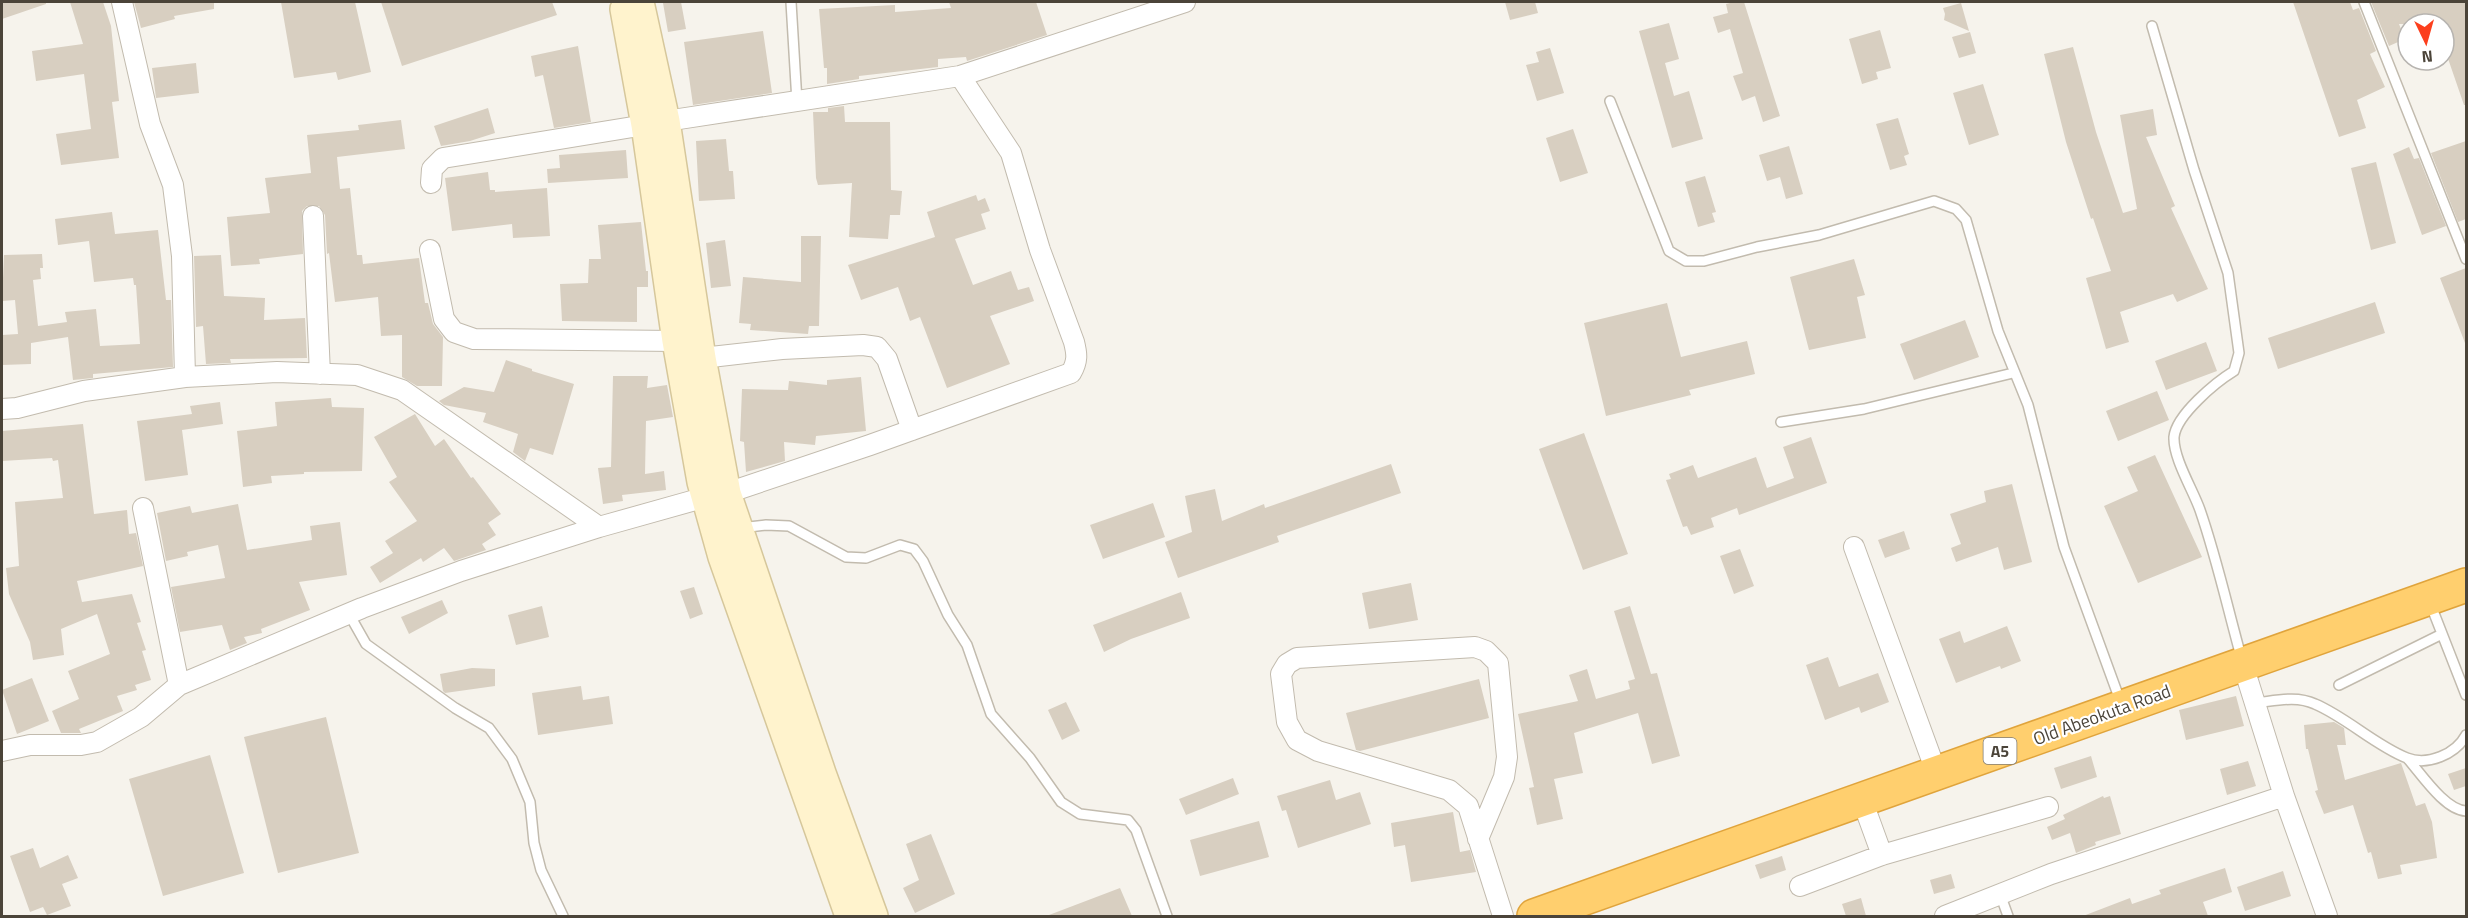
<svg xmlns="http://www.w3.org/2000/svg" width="2468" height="918" viewBox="0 0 2468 918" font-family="'Titillium Web',sans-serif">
  <rect width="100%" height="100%" fill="#f6f3ec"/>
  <path fill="#d8cfc1" d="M2,2H46V4L2,19Z
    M70,2H103L111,26L119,101L112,102L119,158L61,165L56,134L91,129L84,74L36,81L32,51L83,44Z
    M134,2H214V9L174,16L175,19L141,28Z
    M281,2H355L371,72L338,80L336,72L294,78Z
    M381,2H552L557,15L402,66Z
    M681,2L686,29L668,32L663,3Z
    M949,2H1036L1047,35L967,61L966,57L938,59V67L859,76V79L827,84V68H824L819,9L895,5V12L951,8Z
    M1505,2H1535L1538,13L1510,20Z
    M1734,2H1744L1780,116L1763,122L1755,96L1742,101L1733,76L1743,73L1730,29L1718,33L1713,17L1728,13L1726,4Z
    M2293,2H2350L2353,10L2359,8L2376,51L2370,54L2385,87L2357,100L2366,128L2339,137Z
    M2371,2H2466V105H2464L2444,47V24H2399L2405,39L2389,46Z
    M1961,3L1969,31L1944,20L1945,14L1943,8Z
    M1669,23L1679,59L1665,63L1674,96L1689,91L1703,139L1672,148L1639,31Z
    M1880,30L1891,68L1876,72L1878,79L1862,84L1849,39Z
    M763,31L772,93L693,105L684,42Z
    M1970,32L1976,53L1959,58L1952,37Z
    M578,46L591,122L554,128L543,75L535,77L531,56Z
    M2073,47L2096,132L2123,213L2137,209L2120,115L2153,109L2157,135L2146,137L2175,206L2171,208L2208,289L2177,302L2173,294L2120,312L2129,342L2106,349L2086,278L2111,271L2093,218L2091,219L2066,142L2044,54Z
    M1550,48L1564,93L1537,101L1526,65L1539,62L1536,52Z
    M196,63L199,93L156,98L152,68Z
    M1983,84L1999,135L1969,145L1953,93Z
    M844,106L845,122H890L891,190L902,191L900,215H890L888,239L849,237L852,183L818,185L816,178L813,112H828V108Z
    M488,108L495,133L470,141L441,146L434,126Z
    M1898,118L1909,154L1904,156L1907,165L1890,170L1876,124Z
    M401,120L405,149L337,157L340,189L350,188L357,255H362L363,264L419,258L425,303H428L433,324L443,337L442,386H417L402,377V335L381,336L378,297L335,302L329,253L327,254L325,215L319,206H307L302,211L303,254L259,259L260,264L231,266L227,217L270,213L265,178L311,173L307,135L359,130L358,125Z
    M1573,129L1588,173L1560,182L1546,138Z
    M726,139L729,171H733L735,199L699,201L696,141Z
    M2466,141V219L2458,222L2431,153Z
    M1789,146L1803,194L1786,199L1780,177L1767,181L1759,155Z
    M2409,147L2414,159L2419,158L2446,226L2422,235L2393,154Z
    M626,150L628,178L548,183L547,169L560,168L559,155Z
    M2376,162L2396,243L2371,250L2351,168Z
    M488,172L490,190H495V192L547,188L550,236L513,238L512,224L452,231L445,178Z
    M1705,176L1716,212L1712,213L1715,222L1698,227L1685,182Z
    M976,195L978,201L985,198L990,211L981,214L986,229L955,239L973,285L1011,271L1018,290L1029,287L1034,301L990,316L1010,364L947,388L920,317L910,321L898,287L861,300L848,265L935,237L927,212Z
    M112,212L115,234L158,230L166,300H171L173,367L93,374V378L73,380L68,337L31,343V364L2,365V335L18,334L15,300L2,301L4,255L42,254L43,268H40L41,279L33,280L38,326L67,322L65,312L96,309L100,346L140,344L136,285H134L133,278L94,282L89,241L58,245L55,219Z
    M641,222L646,271H648V287H637V322L562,321L560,284L588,283L589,259H601L598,225Z
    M801,236H821L819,326H809L808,334L750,330L751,324L739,323L743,277L801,282Z
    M725,240L731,286L711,288L706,243Z
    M221,255L224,296L265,298L264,320L305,318L307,358L230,359L231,363L206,364L203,326L196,327L194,256Z
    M1854,259L1865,295L1857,297L1866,338L1809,350L1790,277Z
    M2466,268V343H2465L2440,278Z
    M2375,302L2385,333L2278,369L2268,338Z
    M1667,303L1681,357L1747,341L1755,374L1689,390L1691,395L1606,416L1584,323Z
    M1965,320L1979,357L1914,380L1900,344Z
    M2206,342L2217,371L2166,390L2155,361Z
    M506,360L532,369V371L574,384L553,455L530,448L525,461L513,452L518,434L483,422L486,413L444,405L439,401L464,387L494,392Z
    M613,376H648L647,388L667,385L673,417L646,421L645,474L664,471L666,490L622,495L623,501L603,504L598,468L611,467Z
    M861,377L866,431L816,436L815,445L784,442L785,461L746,472L744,442L740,441L742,389L788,390L789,381L827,385V380Z
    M2157,391L2169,420L2118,441L2106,411Z
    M331,398L332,407L364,408L362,471L304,472V474L271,476L272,483L243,487L237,431L277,426L275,402Z
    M220,402L223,424L182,430L188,475L145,481L137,421L192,414L190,406Z
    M415,414L435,446L444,439L471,478L473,477L501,514L488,523L496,535L482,544L486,550L454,561L444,548L423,562L421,558L380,583L370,567L393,553L385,541L417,521L389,482L397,477L374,437Z
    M83,424L94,514L127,510L129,534L136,533L143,566L77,581L82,602L132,594L141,622L137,623L146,650L142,651L151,680L135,685L137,690L117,696L123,711L79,729L81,733H61L52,711L79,699L68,671L110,654L97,614L61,629L64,655L33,660L30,642L9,594L6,568L19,566L15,502L63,498L58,460L53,461L52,458L2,461V431Z
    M1584,433L1628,554L1583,570L1539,449Z
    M1811,437L1827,483L1739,515L1737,508L1711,518L1714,527L1691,535L1687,526L1683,527L1666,480L1671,479L1669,474L1693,465L1698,478L1756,457L1767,488L1794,478L1783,447Z
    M2155,455L2202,557L2138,583L2104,506L2138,491L2127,467Z
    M1391,464L1401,493L1277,536L1279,542L1178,578L1165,542L1192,532L1185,496L1215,489L1222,521L1264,504L1265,508Z
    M2012,484L2032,562L2004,570L1998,547L1956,562L1951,548L1961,544L1950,514L1986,502L1984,491Z
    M1153,503L1165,537L1103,559L1090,525Z
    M238,504L247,550L312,540L310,526L340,522L347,575L299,582L310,610L261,629L262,633L244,637L247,643L230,650L222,625L180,632L171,587L225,578L218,545L187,552L188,556L166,561L157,513L190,506L192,513Z
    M1904,531L1910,549L1885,558L1878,540Z
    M1740,549L1754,586L1734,594L1720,556Z
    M1411,583L1418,620L1369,629L1362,593Z
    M694,587L703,614L690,619L680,591Z
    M1181,592L1190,618L1131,639L1104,652L1093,625Z
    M442,600L448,613L409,634L401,617Z
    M542,606L549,637L516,645L508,615Z
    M1630,606L1651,674L1657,673L1680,756L1652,764L1638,713L1574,733L1583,773L1554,779L1563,819L1537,825L1529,788L1534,787L1518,714L1578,701L1569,675L1587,669L1596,699L1630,689L1628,681L1635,679L1614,611Z
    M2007,626L2021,661L2001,669L2000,666L1956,683L1939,639L1960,631L1964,643Z
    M1828,657L1839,687L1878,673L1889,702L1861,713L1859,707L1825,720L1806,665Z
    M472,668L495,669V686L445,693L443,691L440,674Z
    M32,678L49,721L17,734L2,690Z
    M1479,679L1489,718L1360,751L1356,750L1346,713Z
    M581,686L583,700L609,696L613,724L538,735L532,693Z
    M2236,696L2244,726L2186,740L2179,710Z
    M1066,702L1080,731L1062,740L1048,710Z
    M326,717L359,853L278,873L244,737Z
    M2334,722L2344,728L2346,745H2337L2345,780L2401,763L2416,806L2425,803L2432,822L2437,858L2400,865L2402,874L2378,879L2371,852L2368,853L2353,805L2324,814L2315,791L2318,790L2308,749H2306L2304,725Z
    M210,755L244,873L163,896L129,779Z
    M2091,756L2097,777L2061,789L2054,768Z
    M2248,761L2256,786L2227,795L2220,769Z
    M2466,768V786L2454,790L2448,774Z
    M1233,778L1239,794L1186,815L1179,799Z
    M1330,780L1336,800L1360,792L1371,824L1298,848L1286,810L1282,811L1277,796Z
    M2103,796L2104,798L2110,796L2121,834L2095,842L2096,845L2076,853L2070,833L2052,840L2047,827L2065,819L2063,815Z
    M1453,812L1460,852L1470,850L1476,872L1411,882L1405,845L1394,847L1391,823Z
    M1259,821L1269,857L1200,876L1190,840Z
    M931,834L955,894L915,913L903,888L919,880L906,844Z
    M33,848L40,868L68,855L78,878L62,884L71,906L47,915L43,907L30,912L10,856Z
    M1782,856L1786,870L1760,879L1755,865Z
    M2225,868L2232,892L2203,902L2208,916H2083L2130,898L2132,904L2161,894L2159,890Z
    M2283,871L2291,896L2245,911L2237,887Z
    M1951,874L1955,888L1934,894L1930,880Z
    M1120,888L1132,916H1050L1049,915Z
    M1861,898L1866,916H1846L1842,904Z"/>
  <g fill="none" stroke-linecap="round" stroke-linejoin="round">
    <g stroke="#c2bbae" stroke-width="12">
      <path id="lane" d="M791,2L797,102
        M2364,2L2466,259
        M2152,26L2194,170L2228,273L2239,353L2234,371C2216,382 2176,415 2174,437C2173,458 2193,490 2200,510C2217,559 2228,610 2242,660
        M1610,101L1669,251L1686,261H1704L1757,247L1819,235L1934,201L1956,209L1966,220L1998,331L2028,405L2064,547L2121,703
        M1781,422L1864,409L2013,373
        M740,528L766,525L789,526L846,557L866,558L900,545L914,549L923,561L948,615L967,645L991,714L1030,758L1061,802L1080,814L1128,820L1136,830L1167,916
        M2430,603L2466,695
        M349,614L366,644L455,708L489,728L512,759L530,802L534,843L541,870L563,916
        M2339,685L2442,634
        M2255,703C2275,701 2296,695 2315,704C2346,717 2376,746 2407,758C2428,766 2456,754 2466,735
        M2408,759C2422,775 2445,810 2466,811
        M2000,894L2008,916"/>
    </g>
    <g stroke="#c2bbae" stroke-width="22">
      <path id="street" d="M122,2L150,124L173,185L182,256L185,377
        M666,121L960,76L1185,2
        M431,183L432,169L443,158L645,125
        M313,216L320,374
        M430,250L444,319L454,332L474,339L676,341
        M702,358L782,349L863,345L877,347L887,359L912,430
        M2,409L17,408L84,391L185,377L277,372L357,375L402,390L599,527
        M727,493L870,445L1071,373C1078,361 1077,354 1074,342L1040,250L1011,153L960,76
        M143,508L179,685
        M1854,547L1937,774
        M2243,665L2284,796
        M2,751L30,745H81L97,742L141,717L179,685L362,608L461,571L599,527L706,497
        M1862,800L1882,855
        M1478,839L1504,777L1507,757L1498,663L1486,651L1475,647L1297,658L1287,664L1281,674L1287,722L1297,740L1318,751L1449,790L1468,806L1503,916
        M1800,886L1882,855L2048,807
        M1945,916L2051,874L2284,796L2327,916"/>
    </g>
    <g stroke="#d6c79b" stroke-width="30">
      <path id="secondary" d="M640,2L666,121L702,358L727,493L822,773L874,916
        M624,9L645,125L676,341L701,482L722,557L849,916"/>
    </g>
    <g stroke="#e0a43c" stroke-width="36">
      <path id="highway" d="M1534,916L2466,585"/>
    </g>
    <use href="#lane" stroke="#fff" stroke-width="9"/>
    <use href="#street" stroke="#fff" stroke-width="20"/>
    <use href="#secondary" stroke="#fff3cd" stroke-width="27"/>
    <use href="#highway" stroke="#ffcf6e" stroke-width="33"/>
  </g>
  <g text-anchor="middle" stroke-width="4.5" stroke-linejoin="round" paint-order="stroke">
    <rect fill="#fff" stroke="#817c74" stroke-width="1.5" x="1983.5" y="738" width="33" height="26" rx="4.5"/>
    <g font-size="16" font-weight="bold" fill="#4b4439">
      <text x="2000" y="757">A5</text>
    </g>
    <g font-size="18" fill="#4b4439" stroke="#fff">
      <text transform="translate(2102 715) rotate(-20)" y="6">Old Abeokuta Road</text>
    </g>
  </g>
  <rect width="2468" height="918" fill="none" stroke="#4b4439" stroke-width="6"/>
  <g transform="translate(2426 42) rotate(175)"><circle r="28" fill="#ffffff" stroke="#b7b4b0" stroke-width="1.5"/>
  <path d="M0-4.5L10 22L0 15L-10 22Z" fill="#fc3f1d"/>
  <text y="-9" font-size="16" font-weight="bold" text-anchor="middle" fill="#4b4439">N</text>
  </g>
</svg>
